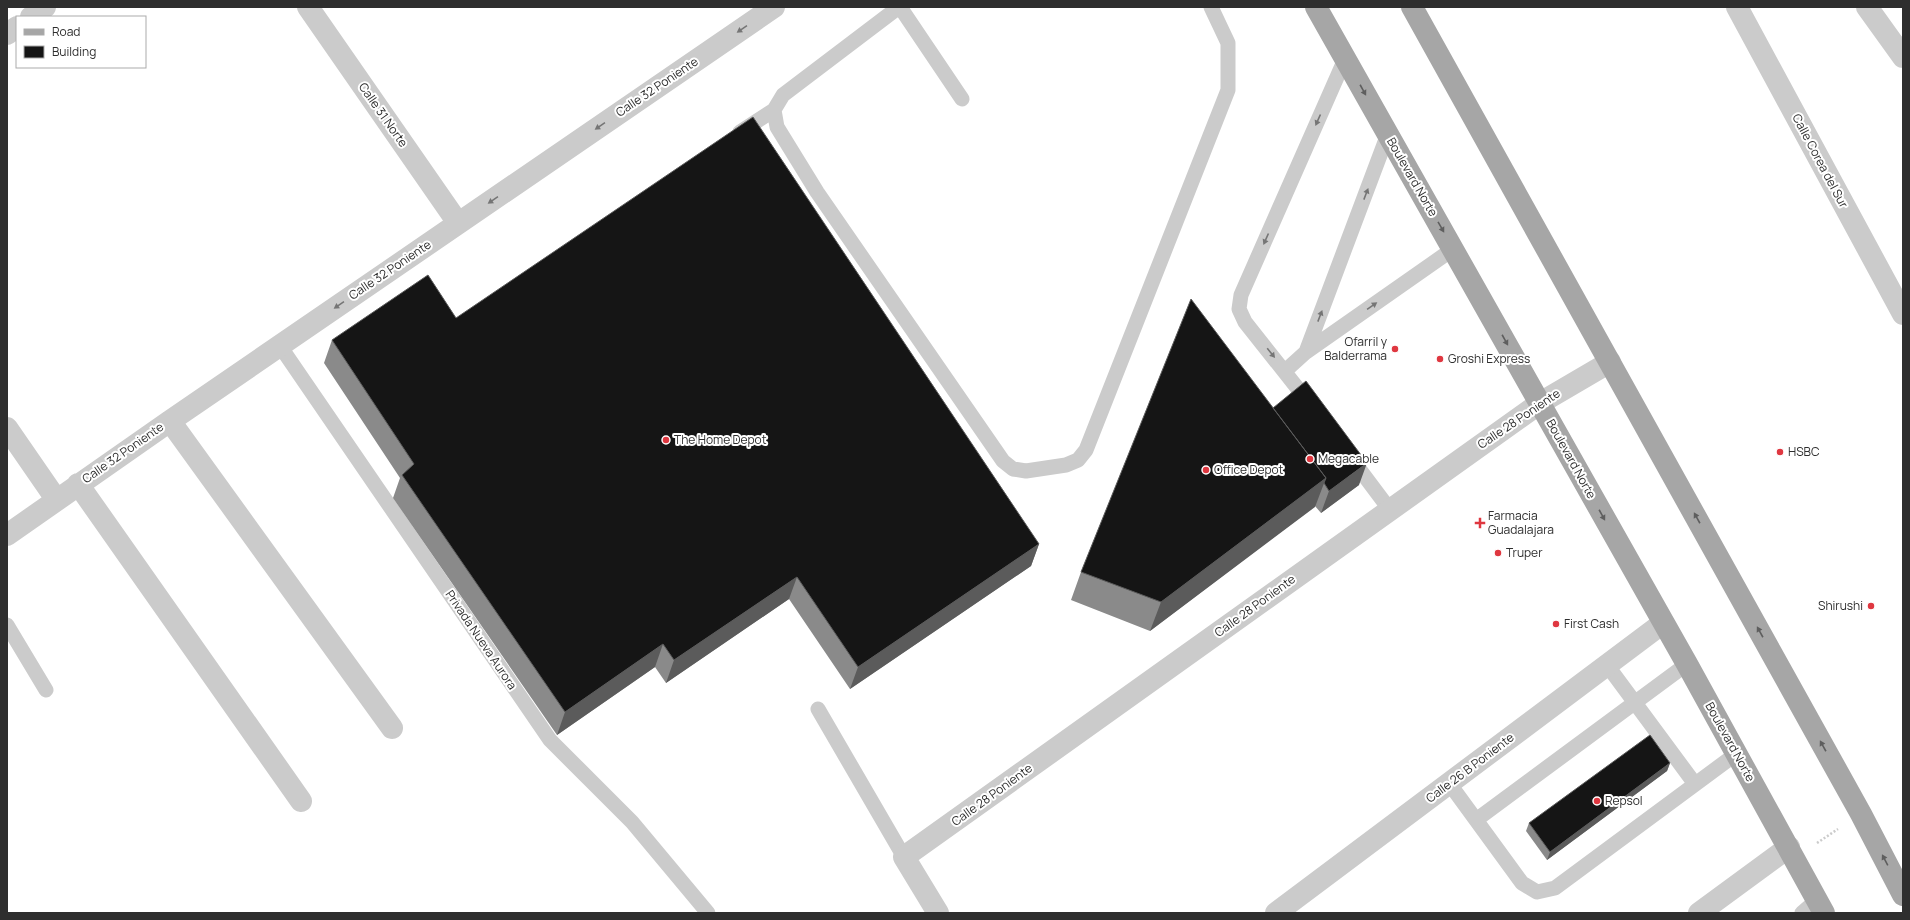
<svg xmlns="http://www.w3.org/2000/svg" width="1910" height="920" viewBox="0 0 1910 920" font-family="Manrope,sans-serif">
  <rect width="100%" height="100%" fill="#fff"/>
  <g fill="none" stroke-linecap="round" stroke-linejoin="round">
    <path stroke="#cbcbcb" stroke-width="2.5" stroke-dasharray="2 2" stroke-linecap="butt" d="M1817,843L1838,829"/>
    <path stroke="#cbcbcb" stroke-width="15" d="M899,7L783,95L774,110L777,127L817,192L1003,461L1013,469L1026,471L1066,465L1078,460L1086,450L1228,90V43L1211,7
      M900,7L962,99
      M740,132L774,110
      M280,346L550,740L632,822L708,913
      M1306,352L1388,134
      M1285,371L1306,352L1453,249
      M1310,404L1245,322L1239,309L1241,295L1345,59
      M1351,458L1390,510
      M7,625L46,690
      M1607,665L1695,784
      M818,709L904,857
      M1449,783L1522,883L1537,892L1555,888L1736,754
      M1476,820L1687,664
      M1802,913L1817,900"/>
    <path stroke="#cbcbcb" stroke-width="22" d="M308,7L458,223
      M1737,7L1903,314
      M1867,7L1903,57
      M31,17L45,7
      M7,34L17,27
      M170,421L392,728
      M7,428L56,499
      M78,484L301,801
      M7,535L170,421L774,7
      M938,913L904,857L1540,403L1610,362
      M1276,913L1663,623
      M1699,913L1789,847"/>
    <path stroke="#a6a6a6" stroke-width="22" d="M1316,7L1687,664L1824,913
      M1412,7L1861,814L1903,895"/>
  </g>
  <path fill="#8a8a8a" d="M332,340L1039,544L1031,566L850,689L789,599L666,683L655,667L557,735L393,498L400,478L324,363Z
    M1273,408L1359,485L1321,513L1315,506L1150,631L1071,600L1081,572Z
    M1670,763L1667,771L1547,860L1526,831L1529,823Z"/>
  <path fill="#5b5b5b" d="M1367,463L1359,485L1321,513L1329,491Z
    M1326,478L1315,507L1150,631L1161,602Z
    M1039,544L1031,566L850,689L858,667Z
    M797,577L789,599L666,683L674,660Z
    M663,644L655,667L557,735L565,712Z
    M1670,763L1667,771L1547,860L1550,852Z"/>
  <path fill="#151515" stroke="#5b5b5b" d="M753,117L1039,544L858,667L797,577L674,660L663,644L565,712L402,475L414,464L332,340L428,275L456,318Z
    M1191,299L1326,478L1161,602L1081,572Z
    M1306,381L1367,463L1329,491L1324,483L1326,478L1273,408Z
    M1650,735L1670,763L1550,852L1529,823Z"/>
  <defs><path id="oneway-solid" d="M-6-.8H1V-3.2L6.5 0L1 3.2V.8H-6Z"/></defs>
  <g fill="#757575">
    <use href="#oneway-solid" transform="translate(742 29) rotate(146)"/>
    <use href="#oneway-solid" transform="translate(1318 120) rotate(114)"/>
    <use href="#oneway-solid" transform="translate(600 126) rotate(146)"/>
    <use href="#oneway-solid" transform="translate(1366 194) rotate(-69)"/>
    <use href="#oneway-solid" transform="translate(493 200) rotate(146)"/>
    <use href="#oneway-solid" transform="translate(1266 239) rotate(114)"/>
    <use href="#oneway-solid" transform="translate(339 305) rotate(146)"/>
    <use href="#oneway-solid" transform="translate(1372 306) rotate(-35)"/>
    <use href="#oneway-solid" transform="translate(1320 316) rotate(-69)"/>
    <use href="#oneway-solid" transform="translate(1271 353) rotate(51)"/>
  </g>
  <g fill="#5e5e5e">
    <use href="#oneway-solid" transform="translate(1363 90) rotate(61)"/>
    <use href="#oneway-solid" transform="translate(1441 227) rotate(60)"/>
    <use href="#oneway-solid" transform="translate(1505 340) rotate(61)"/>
    <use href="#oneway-solid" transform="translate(1602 515) rotate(61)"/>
    <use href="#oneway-solid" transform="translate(1697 518) rotate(-119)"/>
    <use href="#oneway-solid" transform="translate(1760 632) rotate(-119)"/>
    <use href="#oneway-solid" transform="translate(1823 746) rotate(-119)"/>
    <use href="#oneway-solid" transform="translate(1885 860) rotate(-118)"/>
  </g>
  <g fill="#df3740" stroke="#fff" stroke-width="1.5">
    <circle cx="1395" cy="349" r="4"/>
    <circle cx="1440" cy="359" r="4"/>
    <circle cx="666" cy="440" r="4"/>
    <circle cx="1780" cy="452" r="4"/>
    <circle cx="1310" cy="459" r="4"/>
    <circle cx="1206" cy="470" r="4"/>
    <path d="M1478 517h4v4h4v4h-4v4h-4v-4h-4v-4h4z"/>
    <circle cx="1498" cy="553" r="4"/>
    <circle cx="1871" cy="606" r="4"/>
    <circle cx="1556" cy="624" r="4"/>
    <circle cx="1597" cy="801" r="4"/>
  </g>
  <g text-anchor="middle" stroke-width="4" stroke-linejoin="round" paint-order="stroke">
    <g font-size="12" fill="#2e2e2e" stroke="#fff">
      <text transform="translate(657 87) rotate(-34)" y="4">Calle 32 Poniente</text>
      <text transform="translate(383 115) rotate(55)" y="4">Calle 31 Norte</text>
      <text transform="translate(1820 161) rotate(62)" y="4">Calle Corea del Sur</text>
      <text transform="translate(1412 177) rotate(60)" y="4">Boulevard Norte</text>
      <text transform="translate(390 270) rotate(-34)" y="4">Calle 32 Poniente</text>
      <text transform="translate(1519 419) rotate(-34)" y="4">Calle 28 Poniente</text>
      <text transform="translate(123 453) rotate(-35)" y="4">Calle 32 Poniente</text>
      <text transform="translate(1571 459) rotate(61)" y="4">Boulevard Norte</text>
      <text transform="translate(1255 606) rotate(-36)" y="4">Calle 28 Poniente</text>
      <text transform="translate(481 640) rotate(56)" y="4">Privada Nueva Aurora</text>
      <text transform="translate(1730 742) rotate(61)" y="4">Boulevard Norte</text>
      <text transform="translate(1470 768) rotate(-37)" y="4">Calle 26 B Poniente</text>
      <text transform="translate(992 795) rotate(-36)" y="4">Calle 28 Poniente</text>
    </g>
    <g font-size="12" fill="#2e2e2e" stroke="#fff" text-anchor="start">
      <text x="1387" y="346" text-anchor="end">Ofarril y<tspan x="1387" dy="14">Balderrama</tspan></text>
      <text x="1448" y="363">Groshi Express</text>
      <text x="674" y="444">The Home Depot</text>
      <text x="1788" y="456">HSBC</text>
      <text x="1318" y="463">Megacable</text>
      <text x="1214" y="474">Office Depot</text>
      <text x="1488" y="520">Farmacia<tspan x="1488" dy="14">Guadalajara</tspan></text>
      <text x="1506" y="557">Truper</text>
      <text x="1863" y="610" text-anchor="end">Shirushi</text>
      <text x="1564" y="628">First Cash</text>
      <text x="1605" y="805">Repsol</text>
    </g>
  </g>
  <rect width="1910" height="920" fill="none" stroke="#2e2e2e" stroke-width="16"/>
  <rect x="16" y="16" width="130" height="52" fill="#ffffff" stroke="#ababab"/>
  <rect x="24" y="29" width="20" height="6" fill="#a6a6a6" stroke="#ababab"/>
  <text x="52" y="36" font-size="12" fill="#2e2e2e">Road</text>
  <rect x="24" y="46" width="20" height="12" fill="#151515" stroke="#ababab"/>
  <text x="52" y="56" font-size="12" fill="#2e2e2e">Building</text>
</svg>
